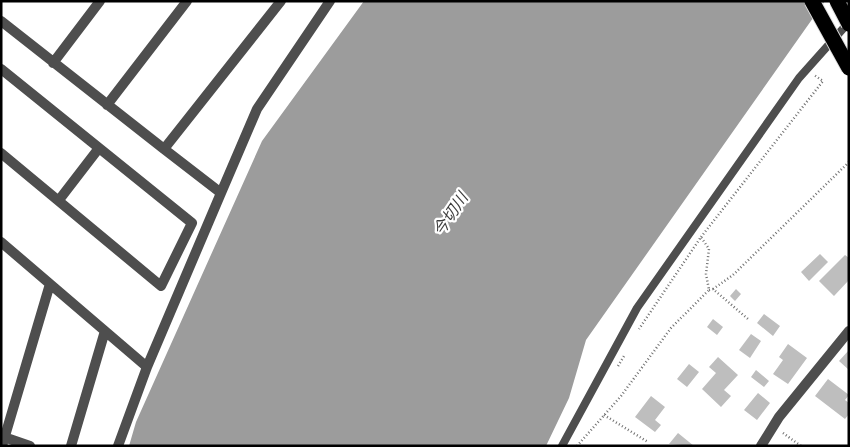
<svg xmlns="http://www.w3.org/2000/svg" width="850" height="447" viewBox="0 0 850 447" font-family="Manrope,'Noto Sans JP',sans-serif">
  <rect width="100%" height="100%" fill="#fff"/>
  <path fill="#9c9c9c" d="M364,1H825L586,340L569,398L546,446H129L136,422L262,141Z"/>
  <path fill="#bebebe" d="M820,254L828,262L809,281L801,272Z
    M845,255L849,258V280L834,296L819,281Z
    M736,289L741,294L735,301L730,296Z
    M764,314L780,326L773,336L757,323Z
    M713,319L723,327L717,335L707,327Z
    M751,334L761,341L750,358L739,350Z
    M788,344L807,358L788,384L773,374L783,360L779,357Z
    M849,350V370L839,361Z
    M718,357L738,375L724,390L731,396L721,407L702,389L716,373L709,367Z
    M689,364L699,372L687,387L677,379Z
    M756,370L769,381L764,387L751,377Z
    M828,379L849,395L845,400L849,403V414L845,419L815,396Z
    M758,393L770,403L757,420L744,410Z
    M651,396L665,407L655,420L661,425L655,432L635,417Z
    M678,433L694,446L669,444Z"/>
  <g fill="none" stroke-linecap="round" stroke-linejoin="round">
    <path stroke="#707070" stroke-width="2.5" stroke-dasharray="1 2.5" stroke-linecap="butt" d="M701,237L823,81L814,75
      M713,289L733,275L849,162
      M709,290L713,289L748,319
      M618,366L624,356
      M604,415L648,442
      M783,433L801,446
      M577,446L621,396L671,328L709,290L706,274L709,249L701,237L639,329"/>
    <path stroke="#4e4e4e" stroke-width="8" d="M562,446L637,308L799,78L849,22"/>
    <path stroke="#4e4e4e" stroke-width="10" d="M1,21L164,149L281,1
      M53,63L100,1
      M1,69L192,223L161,286L1,153
      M107,105L187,1
      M221,193L257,109L330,1
      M59,200L99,148
      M1,242L147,367L118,446
      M147,367L221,193L164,149
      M1,436L30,446
      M2,446L50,284
      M71,446L105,331
      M761,446L779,417L849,331"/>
    <g stroke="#dbdbdb" stroke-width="17" stroke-linecap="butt">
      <path id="highway-bridge" d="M812,1L849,68
        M837,1L849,24"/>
    </g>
    <use href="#highway-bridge" stroke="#000" stroke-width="15"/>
  </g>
  <g text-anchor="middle" stroke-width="4.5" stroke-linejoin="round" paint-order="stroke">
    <g font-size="16" font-style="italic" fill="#3d3d3d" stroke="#fff">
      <text transform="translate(450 214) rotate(-56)" y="6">今切川</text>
    </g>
  </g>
  <rect width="850" height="447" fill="none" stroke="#000000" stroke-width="5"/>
</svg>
